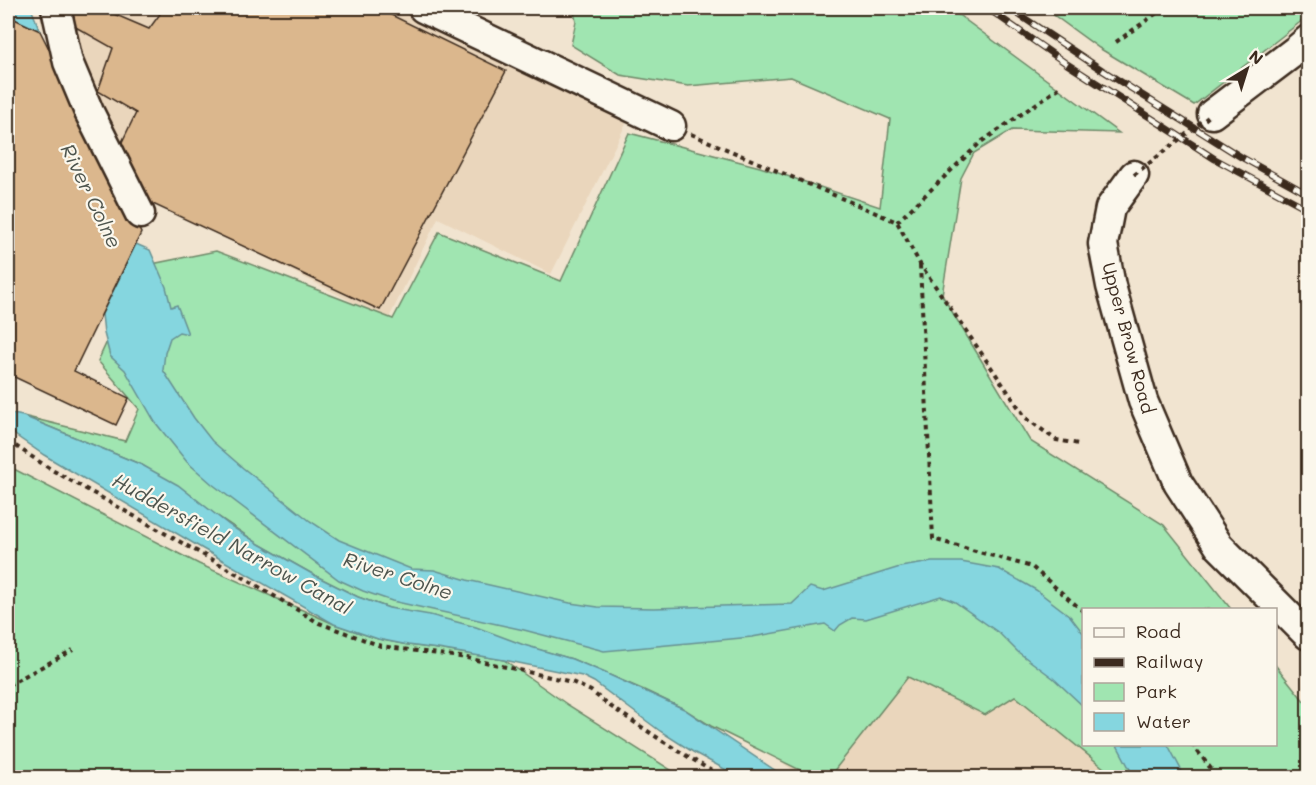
<svg xmlns="http://www.w3.org/2000/svg" width="1316" height="785" viewBox="0 0 1316 785" font-family="Mali,sans-serif">
  <rect width="100%" height="100%" fill="#f1e4d0"/>
  <filter id="ink" filterUnits="userSpaceOnUse"><feTurbulence type="fractalNoise" baseFrequency=".0167" numOctaves="2"/><feDisplacementMap in="SourceGraphic" scale="12" xChannelSelector="R" yChannelSelector="G"/><feConvolveMatrix kernelMatrix="1 2 1 2 8 2 1 2 1" color-interpolation-filters="sRGB"/></filter>
  <g filter="url(#ink)">
    <path fill="#ead6bc" d="M68,8H399L628,120L551,274L438,218L388,320L148,198L74,50Z
      M963,613L1084,744L1122,777H803L717,718Z"/>
    <path fill="#a0e5b1" stroke="#6e8868" stroke-width="1.5" d="M573,8H949L1119,133L1012,130L974,153L961,178L942,295L1030,441L1164,525L1231,609L1084,610V744H1276V666L1308,706V777H1115L1015,696L985,715L908,677L829,777H814L711,726L684,709L644,690L572,659L389,608L358,597L316,576L259,544L142,465L23,416L125,441L139,409L98,361L142,266L216,251L393,319L439,232L561,281L629,133L760,167L880,207L890,119L791,77L688,86L620,75L571,45L576,21Z
      M1044,8H1308V16L1194,105L1099,48Z
      M8,466L199,564L334,624L378,639L408,645L438,649L504,660L568,705L682,777L434,778L424,773L398,778L8,777Z"/>
    <path fill="#85d6df" stroke="#679192" stroke-width="1.5" d="M8,8H31L40,31L8,16Z
      M136,244L150,250L166,287L171,307L177,305L188,334L179,332L170,338L165,353L163,370L194,418L212,441L243,468L310,521L339,540L411,569L434,570L467,580L570,603L598,607L654,608L792,604L810,587L823,591L900,567L932,562H961L999,569L1036,590L1070,616L1083,633V706L1053,678L1018,652L999,633L955,602L941,596L866,619L852,618L840,625L835,631L825,624L752,637L604,651L524,630L392,601L363,591L339,580L212,484L187,462L155,422L125,370L110,356L104,333L102,314Z
      M8,413L23,416L142,465L178,485L229,525L259,544L316,576L358,597L389,608L430,615L476,627L524,645L572,659L603,672L684,709L785,777H736L728,771L693,752L660,731L594,682L582,676L504,660L438,649L408,645L378,639L334,624L203,549L44,455L15,435L8,425Z
      M1117,745H1168L1185,777H1134Z"/>
    <path fill="#dbb78d" stroke="#3b2a1e" stroke-width="1.5" d="M70,8H100L149,29L160,14L151,8H377L506,71L380,310L140,198L122,142L136,113L98,91L113,48L72,25Z
      M8,16L40,31L141,233L74,371L129,398L116,425L8,374Z"/>
    <g fill="none" stroke-linecap="round" stroke-linejoin="round">
      <g stroke="#3b2a1e" stroke-width="33">
        <path id="minor" d="M56,8L68,62L89,112L140,214
          M423,8L671,126
          M1212,114L1295,51L1308,40
          M1134,175L1110,208L1103,244L1111,286L1143,401L1178,483L1219,546L1308,635"/>
      </g>
      <path stroke="#3b2a1e" stroke-width="4" stroke-dasharray="4.5 4.5" stroke-linecap="butt" d="M1116,42L1164,8
        M691,134L897,222L920,264L1026,418L1056,440L1079,444
        M897,222L981,142L1059,88
        M920,265L933,539L1032,567L1084,612
        M8,441L52,470L241,576L319,623L381,646L467,658L572,682L591,691L607,704L664,742L723,778
        M8,685L73,650
        M1192,744L1218,778"/>
      <use href="#minor" stroke="#fbf7ec" stroke-width="28"/>
      <g stroke="#3b2a1e" stroke-width="7">
        <path id="rail" d="M987,8L1067,64L1215,159L1308,209
          M1009,8L1102,70L1241,157L1308,194"/>
      </g>
      <use href="#rail" stroke="#fbf7ec" stroke-width="4.5" stroke-dasharray="14" stroke-linecap="butt"/>
      <path stroke="#3b2a1e" stroke-width="4" stroke-dasharray="4.5 4.5" stroke-linecap="butt" d="M1134,175L1212,114"/>
    </g>
  </g>
  <g text-anchor="middle" stroke-width="4.5" stroke-linejoin="round" paint-order="stroke">
    <g font-size="18" fill="#3b2a1e" stroke="#fbf7ec">
      <text transform="translate(1128 338) rotate(75)" y="6">Upper Brow Road</text>
    </g>
    <g font-size="20" font-style="italic" fill="#4e554e" stroke="#fbf7ec">
      <text transform="translate(91 196) rotate(64)" y="7">River Colne</text>
      <text transform="translate(232 544) rotate(29)" y="7">Huddersfield Narrow Canal</text>
      <text transform="translate(398 576) rotate(18)" y="7">River Colne</text>
    </g>
  </g>
  <rect width="1316" height="785" fill="none" stroke="#fbf7ec" stroke-width="30"/>
  <rect x="15" y="15" width="1286" height="755" fill="none" stroke="#3b2a1e" stroke-width="2" filter="url(#ink)"/>
  <rect x="1082" y="608" width="195" height="138" fill="#fbf7ec" stroke="#aea59a" stroke-width="1.5"/>
  <rect x="1094" y="628" width="30" height="9" fill="#fbf7ec" stroke="#aea59a" stroke-width="1.5"/>
  <text x="1136" y="638" font-size="18" fill="#3b2a1e">Road</text>
  <rect x="1094" y="658" width="30" height="9" fill="#3b2a1e" stroke="#aea59a" stroke-width="1.5"/>
  <text x="1136" y="668" font-size="18" fill="#3b2a1e">Railway</text>
  <rect x="1094" y="683" width="30" height="18" fill="#a0e5b1" stroke="#aea59a" stroke-width="1.5"/>
  <text x="1136" y="698" font-size="18" fill="#3b2a1e">Park</text>
  <rect x="1094" y="713" width="30" height="18" fill="#85d6df" stroke="#aea59a" stroke-width="1.5"/>
  <text x="1136" y="728" font-size="18" fill="#3b2a1e">Water</text>
  <g transform="translate(1247 69) rotate(38)" stroke="#fbf7ec" stroke-width="4.5" paint-order="stroke">
  <path d="M0-4.5L10 22L0 15L-10 22Z" fill="#3b2a1e"/>
  <text y="-9" font-size="16" font-weight="bold" text-anchor="middle" fill="#3b2a1e">N</text>
  </g>
</svg>
